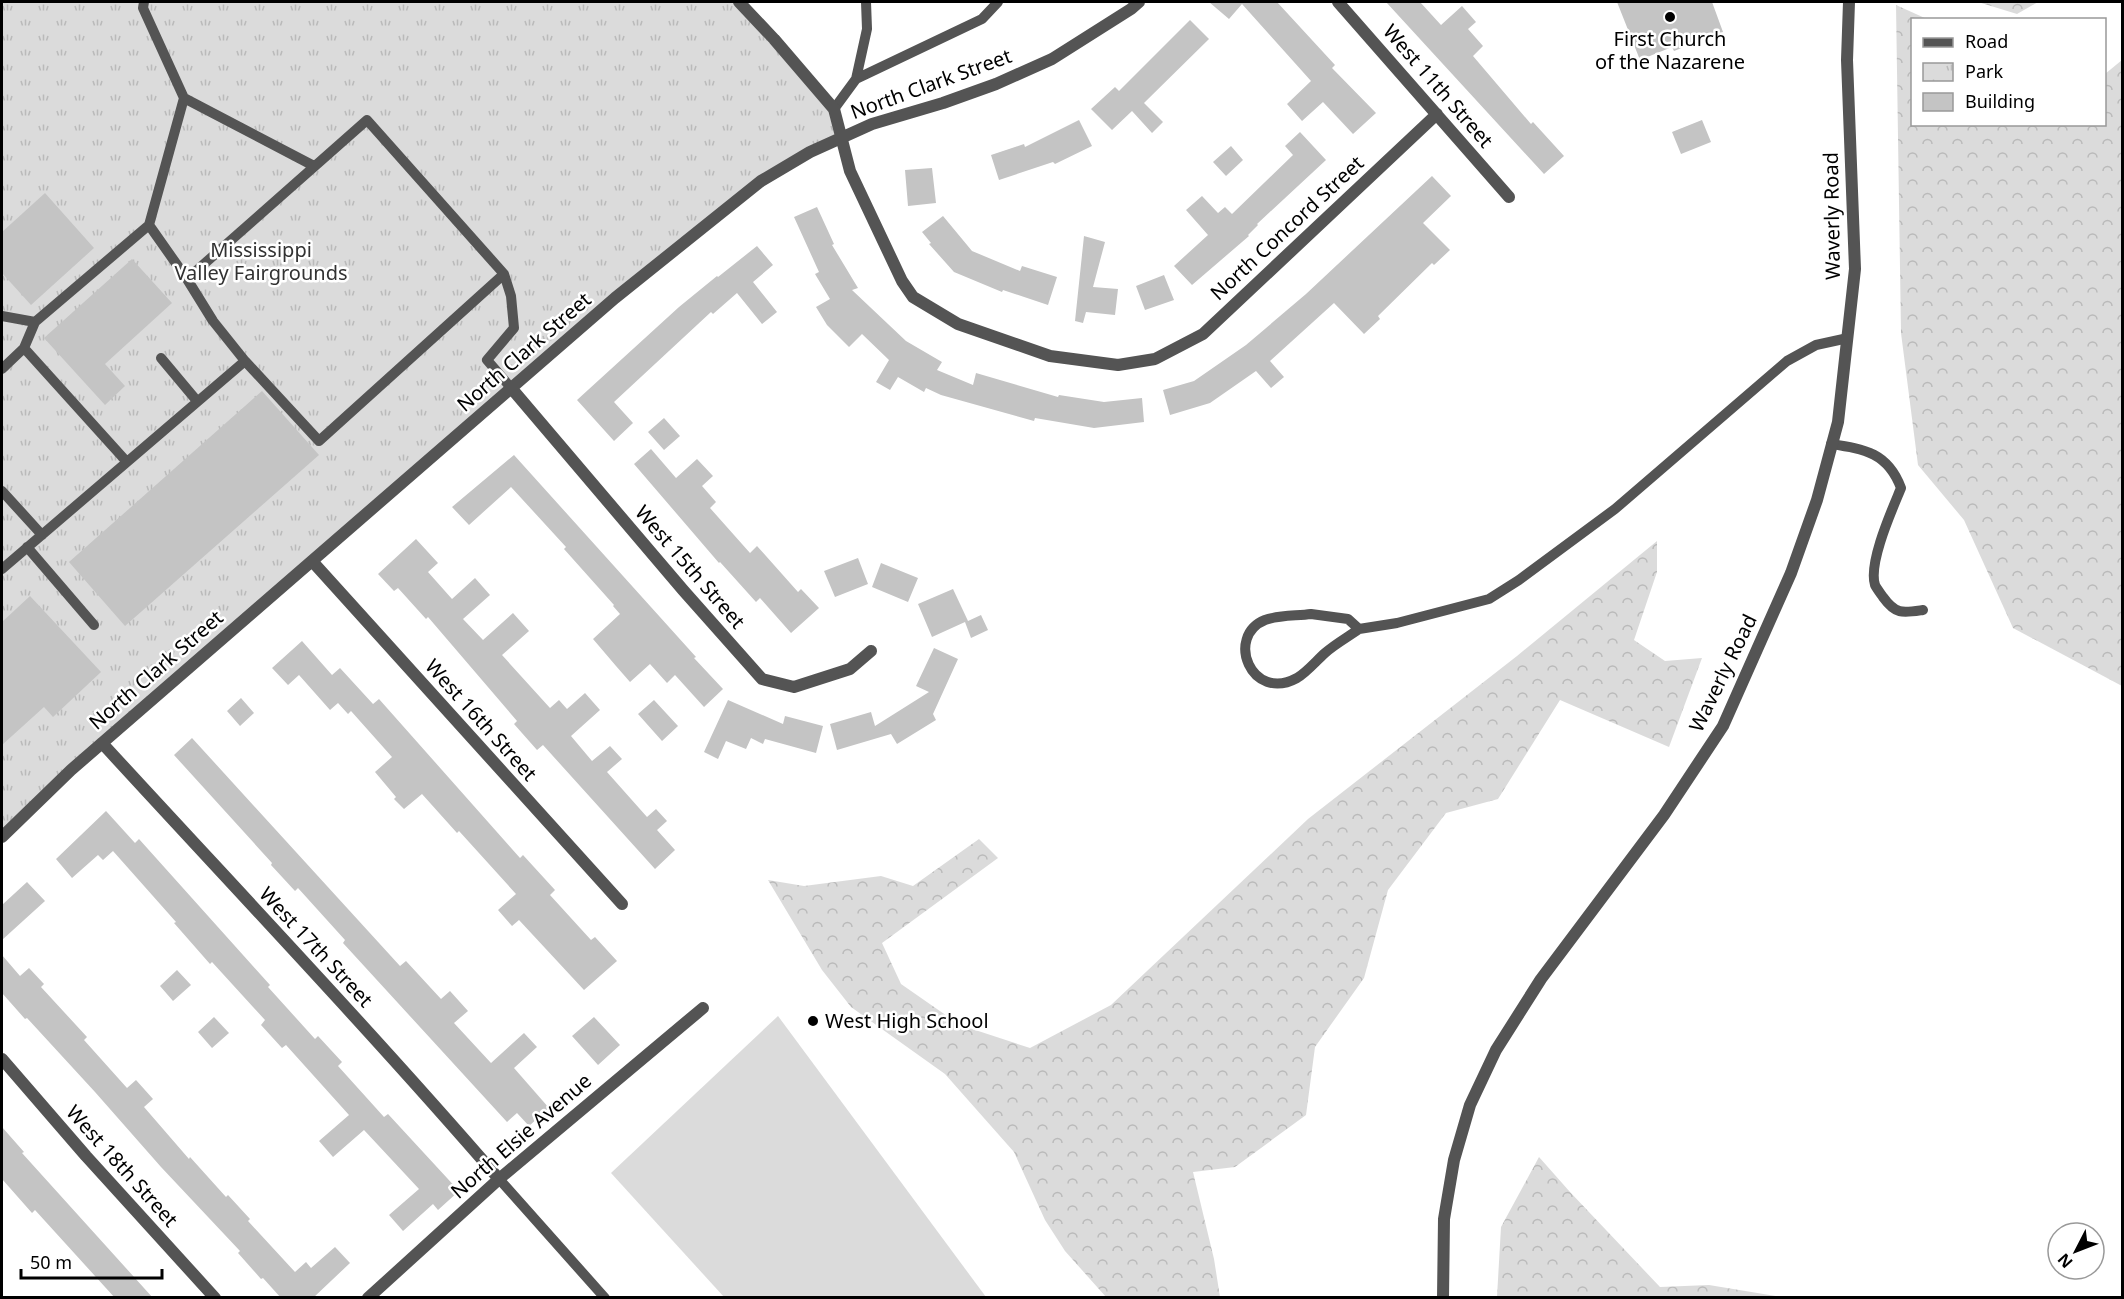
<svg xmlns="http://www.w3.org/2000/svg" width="2124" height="1299" viewBox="0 0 2124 1299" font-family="'Noto Sans',sans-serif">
  <defs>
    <pattern id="forest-crowns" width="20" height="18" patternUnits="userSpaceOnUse" patternTransform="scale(1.5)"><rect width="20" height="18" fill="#dbdbdb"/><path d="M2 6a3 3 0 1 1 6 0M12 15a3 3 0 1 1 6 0" fill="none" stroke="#bababa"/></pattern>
    <pattern id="park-tufts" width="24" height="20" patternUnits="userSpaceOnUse" patternTransform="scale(1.5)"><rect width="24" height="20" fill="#dbdbdb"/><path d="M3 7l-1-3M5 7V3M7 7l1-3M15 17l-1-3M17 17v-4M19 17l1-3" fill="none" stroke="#bababa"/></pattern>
  </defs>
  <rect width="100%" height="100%" fill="#fff"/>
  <path fill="#dbdbdb" d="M778,1016L986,1297H724L611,1173Z"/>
  <path fill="url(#forest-crowns)" d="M1978,2H2038L2017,14Z
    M1896,5L1927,19L1912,20V124H2104L2105,74L2122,60V686L2013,628L1964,520L1918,465L1901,333Z
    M1657,541V572L1634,640L1665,661L1702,658L1669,747L1560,700L1498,799L1446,813L1388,890L1364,978L1315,1047L1306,1115L1235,1167L1193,1172L1214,1259L1220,1297H1106L1065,1251L1045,1220L1014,1152L945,1074L851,1007L822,970L768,880L804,886L881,876L913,886L979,839L998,858L882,943L901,984L960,1025L1030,1048L1111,1005L1308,819L1517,656Z
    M1539,1157L1570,1192L1660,1287L1709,1285L1781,1297H1497L1501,1227Z"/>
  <path fill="url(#park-tufts)" d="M2,2H735L834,109L841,138L761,181L615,298L2,837Z"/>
  <path fill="#c4c4c4" d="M1209,2H1277L1335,65L1332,68L1376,113L1353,134L1323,102L1302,121L1287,104L1311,81L1242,4L1229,19Z
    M1386,2H1420L1441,25L1462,6L1476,22L1468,29L1483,46L1473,56L1531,124L1533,122L1564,156L1544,174Z
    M1617,2H1712L1723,32L1674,51L1672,47L1640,60Z
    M1190,20L1209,39L1144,103L1163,122L1152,133L1132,111L1112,130L1091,109L1115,87L1119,91Z
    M1079,120L1092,146L1055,164L1053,162L999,180L991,155L1024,144L1025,147Z
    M1702,120L1711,142L1681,154L1672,132Z
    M1300,132L1326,160L1257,224L1258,225L1248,235L1249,236L1192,285L1174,266L1208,235L1186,210L1202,196L1218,213L1225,207L1232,214L1293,155L1285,146Z
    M1231,146L1243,160L1226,176L1213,162Z
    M932,168L936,203L908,206L905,170Z
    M1432,176L1451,196L1423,223L1450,250L1434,265L1432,263L1378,316L1380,319L1364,334L1334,303L1270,361L1284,377L1271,388L1256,371L1210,403L1170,415L1163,390L1194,381L1246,345L1306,294Z
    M45,193L94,248L31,305L2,273V232Z
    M817,207L834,244L832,245L858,288L852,290L906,341L942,362L937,370L973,385L976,373L1058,397L1059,395L1104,402L1142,398L1144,422L1094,428L1035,418L1034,421L941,395L926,388L924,392L898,377L890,390L876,382L889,360L862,334L849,347L827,325L816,307L830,299L815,274L819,272L794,217Z
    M943,216L972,251L1020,271L1022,266L1057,277L1048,305L1003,290L1002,292L954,272L929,244L931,243L922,232Z
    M1084,236L1105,242L1093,287L1118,289L1115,315L1086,312L1083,323L1075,321Z
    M757,246L773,265L753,282L777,312L762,324L737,293L713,314L711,312L614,402L633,423L614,441L577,400L679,307L717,276L718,277Z
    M132,259L172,303L105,364L125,386L105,405L44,338Z
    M1164,275L1174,300L1145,310L1136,286Z
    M262,391L319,455L125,626L69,562Z
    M664,418L680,436L664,450L648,432Z
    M651,449L676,478L697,459L713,476L702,486L716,502L710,508L750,553L757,546L798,592L801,589L819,608L791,633L760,598L756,602L720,562L719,563L634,464Z
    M514,455L696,657L694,658L723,689L704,707L675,675L667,683L650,664L630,682L616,666L593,639L620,614L613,606L614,605L564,549L566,547L511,487L469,525L452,507Z
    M416,539L438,563L428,572L452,599L475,578L490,595L463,619L483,640L513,613L529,631L502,655L550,708L559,700L567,709L585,693L600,710L571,736L592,761L610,746L622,759L607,772L647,817L656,809L667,821L657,830L675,850L655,869L543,745L537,750L514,724L517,721L428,617L426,619L398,588L394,591L378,574Z
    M858,558L868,584L835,597L824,571Z
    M881,563L918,578L908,602L872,587Z
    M953,589L968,621L981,615L988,630L971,638L965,622L932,637L918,604Z
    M30,596L101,672L53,717L44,707L2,745V622Z
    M302,641L332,675L340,668L373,704L379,699L520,858L523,855L555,890L550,895L591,940L595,937L617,961L584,990L519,920L512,926L498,910L516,894L459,831L457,833L422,794L404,809L394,799L396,797L375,772L392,757L351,711L348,714L338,703L330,710L299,675L288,685L272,668Z
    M934,648L958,659L933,714L936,720L897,744L891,734L837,750L830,724L871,712L875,726L929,692L916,686Z
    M241,698L254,713L240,726L227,711Z
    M654,700L678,726L662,741L638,714Z
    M728,700L783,724L785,716L823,726L816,753L765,739L763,744L751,738L746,749L726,741L718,759L704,752Z
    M192,738L400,966L406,961L441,999L450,991L468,1011L454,1023L491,1063L524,1033L537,1047L514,1068L549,1108L529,1126L517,1113L507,1122L343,943L345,940L298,888L295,891L271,865L272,863L174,755Z
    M106,811L135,843L139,839L270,985L268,987L315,1039L318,1036L342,1062L338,1066L384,1117L388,1114L459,1191L438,1210L433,1204L403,1231L389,1215L419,1189L364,1130L333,1157L319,1141L349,1115L286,1045L282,1048L261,1025L265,1020L212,962L210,964L174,923L176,922L113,851L103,860L98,855L72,878L56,859Z
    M27,882L45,901L2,940V905Z
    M2,955L20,976L29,968L44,984L41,987L87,1037L84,1040L127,1088L136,1080L153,1099L144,1107L189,1159L190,1157L226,1197L228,1195L250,1219L248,1221L295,1272L306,1262L311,1268L335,1247L350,1263L313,1298H281L263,1278L261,1279L238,1253L240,1251L161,1167L95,1092L27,1018L25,1019L2,993Z
    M177,970L191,985L173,1001L160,986Z
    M214,1017L229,1033L212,1048L198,1032Z
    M594,1017L620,1045L598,1065L572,1036Z
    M2,1127L24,1152L22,1153L153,1298H115L35,1210L32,1213L2,1179Z"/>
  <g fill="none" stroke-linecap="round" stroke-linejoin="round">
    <path stroke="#545454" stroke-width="10" d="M866,2L867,29L856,79L982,19L998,2
      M184,98L314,166
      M834,109L856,79
      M187,279L367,120L504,274L511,296L514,328L487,360L512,389
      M2,316L35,322
      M24,348L35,322L149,225
      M161,358L197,401
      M245,361L319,441L504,274
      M2,369L24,348L126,461
      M1831,444C1865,449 1888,453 1901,488C1892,510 1868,563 1875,585C1877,589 1881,594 1883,597C1896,615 1903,613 1923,610
      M2,491L42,535
      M27,547L94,625
      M2,569L245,361L213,321L187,279L149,225L184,98L143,8L144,2
      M1311,614L1348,619L1359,629C1348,637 1335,644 1325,653C1316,661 1307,672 1297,678C1251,703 1225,636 1265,620C1279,615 1297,616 1311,614Z
      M1359,629L1397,623L1489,599L1519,580L1615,509L1787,361L1816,345L1848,338
      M499,1179L605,1298"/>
    <path stroke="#545454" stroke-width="12" d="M739,2L774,39L834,109L850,171L902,281L913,297L958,324L1050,356L1118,365L1155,359L1203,334L1437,114
      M1338,2L1509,197
      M512,389L683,590L762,679L794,687L850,669L871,651
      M312,561L622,904
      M102,743C235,888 371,1031 499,1179
      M2,837L71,770L615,298L761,181L810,152L872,124L943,103L996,84L1052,59L1131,9L1139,2
      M2,1059L86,1156L215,1298
      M368,1298L499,1179L703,1008"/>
    <path stroke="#545454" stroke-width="12" d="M1443,1298L1444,1219L1454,1160L1470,1105L1496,1050L1541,979L1664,815L1723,726L1791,573L1817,500L1838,422L1855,269L1847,60L1849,2"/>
  </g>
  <g fill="#000" stroke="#fff" stroke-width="2">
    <circle cx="1670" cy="17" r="6"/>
    <circle cx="813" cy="1021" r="6"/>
  </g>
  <g text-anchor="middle" stroke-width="5" stroke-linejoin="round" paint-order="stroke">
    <g font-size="20" fill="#000" stroke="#fff">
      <text x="1670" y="46">First Church<tspan x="1670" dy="23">of the Nazarene</tspan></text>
      <text x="825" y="1028" text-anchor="start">West High School</text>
    </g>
    <g font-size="20" fill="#000" stroke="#fff">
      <text transform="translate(931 84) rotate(-20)" y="7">North Clark Street</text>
      <text transform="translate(1438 86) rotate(49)" y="7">West 11th Street</text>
      <text transform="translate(1832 216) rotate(-91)" y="7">Waverly Road</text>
      <text transform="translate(1287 228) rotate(-43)" y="7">North Concord Street</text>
      <text transform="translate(524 352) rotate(-41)" y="7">North Clark Street</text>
      <text transform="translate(690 567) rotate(49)" y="7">West 15th Street</text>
      <text transform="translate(156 670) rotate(-41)" y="7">North Clark Street</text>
      <text transform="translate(1723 673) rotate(-64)" y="7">Waverly Road</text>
      <text transform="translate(481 720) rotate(48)" y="7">West 16th Street</text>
      <text transform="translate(316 947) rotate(47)" y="7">West 17th Street</text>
      <text transform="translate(521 1136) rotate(-41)" y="7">North Elsie Avenue</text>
      <text transform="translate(122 1166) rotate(48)" y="7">West 18th Street</text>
    </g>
    <g font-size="20" fill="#323232" stroke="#fff">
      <text x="261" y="257">Mississippi<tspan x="261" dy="23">Valley Fairgrounds</tspan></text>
    </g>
  </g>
  <rect width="2124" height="1299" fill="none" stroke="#000000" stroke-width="6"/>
  <rect x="1911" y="18" width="195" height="108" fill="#ffffff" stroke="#999999" stroke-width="1.5"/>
  <rect x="1923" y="38" width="30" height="9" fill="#545454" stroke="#999999" stroke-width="1.5"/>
  <text x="1965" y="48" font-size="18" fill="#000000">Road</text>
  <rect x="1923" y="63" width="30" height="18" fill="url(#park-tufts)" stroke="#999999" stroke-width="1.5"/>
  <text x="1965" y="78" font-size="18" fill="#000000">Park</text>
  <rect x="1923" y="93" width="30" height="18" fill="#c4c4c4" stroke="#999999" stroke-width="1.5"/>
  <text x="1965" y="108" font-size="18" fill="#000000">Building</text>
  <g transform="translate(2076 1251) rotate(228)"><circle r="28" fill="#ffffff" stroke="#999999" stroke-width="1.5"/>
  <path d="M0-4.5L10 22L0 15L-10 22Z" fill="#000000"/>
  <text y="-9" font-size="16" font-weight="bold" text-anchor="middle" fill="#000000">N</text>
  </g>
  <path d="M21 1269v9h141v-9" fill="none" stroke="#000000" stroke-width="3"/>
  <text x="30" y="1269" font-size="18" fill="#000000" stroke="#ffffff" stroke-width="4.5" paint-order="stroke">50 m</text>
</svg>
